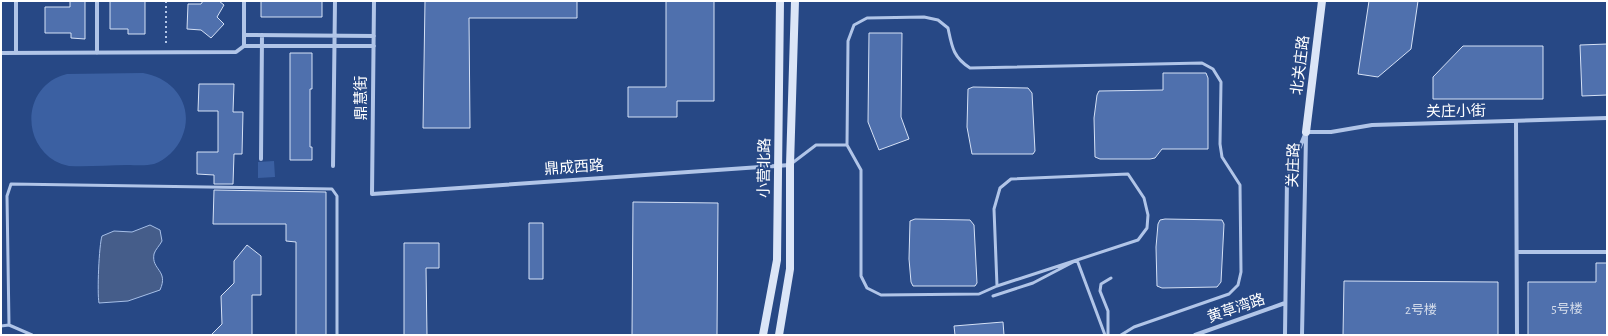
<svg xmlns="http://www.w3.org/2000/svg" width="1608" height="336" viewBox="0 0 1608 336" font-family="'Alegreya Sans','Noto Sans SC',sans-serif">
  <rect width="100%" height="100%" fill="#274885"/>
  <path fill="#3b60a2" d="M143,73C174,78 195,106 182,137C177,149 166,160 154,164C146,166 135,165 127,165C108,165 88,167 69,166C64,165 59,163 55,161C19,139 25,84 67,74Z
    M274,161L275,177L258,178V162Z"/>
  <path fill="#455d8a" stroke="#a6bfe8" d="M150,225L160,230L162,241C160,245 155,250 154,254C151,270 169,270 160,290L128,301L99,303C97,293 99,245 102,236L114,231L132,232Z"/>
  <path fill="#4f70ad" stroke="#d5e1f6" d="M70,1H85V39L71,38V33H45V7H70Z
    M110,1H145V34H128V29H110Z
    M203,1H219L224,5L217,17L224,24L211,38L201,30L187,29L188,4H201Z
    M261,1H322V17H261Z
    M425,1H577V18H469L470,128H423Z
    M666,1H714V101H677V117H628V87H666Z
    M1369,1H1418L1411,49L1378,77L1358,74Z
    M869,33H902L901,117L909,139L879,150L868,122Z
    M1607,44V95L1582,96L1580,45Z
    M1463,46H1543V99H1433V77Z
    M290,53H312V89H310V147H312V160H290Z
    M1163,73H1206L1208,78V149H1162L1155,158L1150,159H1100L1095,157L1094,118L1097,95L1099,91L1163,90Z
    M199,84H234L233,112H243L242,154H234L233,184H214V175L197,174V152H218V111H198Z
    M973,87L1028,88L1032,93L1035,151L1033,154H972L967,127L968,89Z
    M214,190L326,192V335H296V242L286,241V224H213Z
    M633,202L718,203L717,335H632Z
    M915,219L970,220L974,225L977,283L975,286H913L911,282L909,259L910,221Z
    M1165,219L1222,220L1224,224L1221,282L1217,287L1162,288L1157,286L1156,247L1158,224L1160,220Z
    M529,223H543V279H529Z
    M404,243H439V268H426L427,335H404Z
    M247,245L261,256V295H252V335H211L222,324L221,296L234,283V261Z
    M1596,263H1607V335H1528V282H1596Z
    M1344,281L1498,282V335H1343Z
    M1003,322L1004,335H955L954,326Z"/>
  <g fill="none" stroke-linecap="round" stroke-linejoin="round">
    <path stroke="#b1c5e8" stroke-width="2" stroke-dasharray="2 3" stroke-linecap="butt" d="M166,1V46"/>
    <path stroke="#b1c5e8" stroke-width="3" d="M791,164L816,145H847
      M1077,260L1105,335
      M997,286L979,294L881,295L867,288L861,276V170L847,145L848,41L854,25L867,18L924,17L938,20L948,28C952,47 953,57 970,68L1202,63L1213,69L1221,82L1220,144L1222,157L1240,185L1241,272L1238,285L1229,294L1134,327L1121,335
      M993,296L1033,283L1077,260L1138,240L1147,228L1148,215L1144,198L1128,174L1011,179L1000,188L994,209L997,286L1077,260
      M9,325L32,335
      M1,326L9,325L7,196L11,184L332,189L337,196V335
      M1108,335V311L1100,291L1101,284L1111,278"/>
    <path stroke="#b1c5e8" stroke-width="4" d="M16,1V53
      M97,1V53
      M374,1L372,194L790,165
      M244,35L374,36
      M244,46H374
      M1,53L236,52L244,46V1
      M1516,122L1517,335
      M1306,132H1331L1372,125L1607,118
      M261,159L262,35
      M333,166L335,1
      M1518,252H1607
      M1195,335L1285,303
      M1285,335L1287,179L1306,132
      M1302,335L1306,136"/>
    <path stroke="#dbe5f7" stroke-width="8" d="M1306,132L1322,1
      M763,335L777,260L780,1
      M779,335L790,269V165L795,1"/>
  </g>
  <g text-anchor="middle" stroke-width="4" stroke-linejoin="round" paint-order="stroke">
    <g font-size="13" fill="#d3dbea">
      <text x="1567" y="313">5号楼</text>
      <text x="1421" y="314">2号楼</text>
    </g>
    <g font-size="15" fill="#fff" stroke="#274885">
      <text transform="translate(1300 65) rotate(-83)" y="5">北关庄路</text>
      <text transform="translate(361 98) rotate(-90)" y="5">鼎慧街</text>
      <text transform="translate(1456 111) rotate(-1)" y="5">关庄小街</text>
      <text transform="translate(1293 165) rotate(-88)" y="5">关庄路</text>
      <text transform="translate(574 167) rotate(-4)" y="5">鼎成西路</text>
      <text transform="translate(764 168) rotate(-89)" y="5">小营北路</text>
      <text transform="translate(1236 308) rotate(-19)" y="5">黄草湾路</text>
    </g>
  </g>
  <rect width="1608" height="336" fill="none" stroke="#ffffff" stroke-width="4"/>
</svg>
